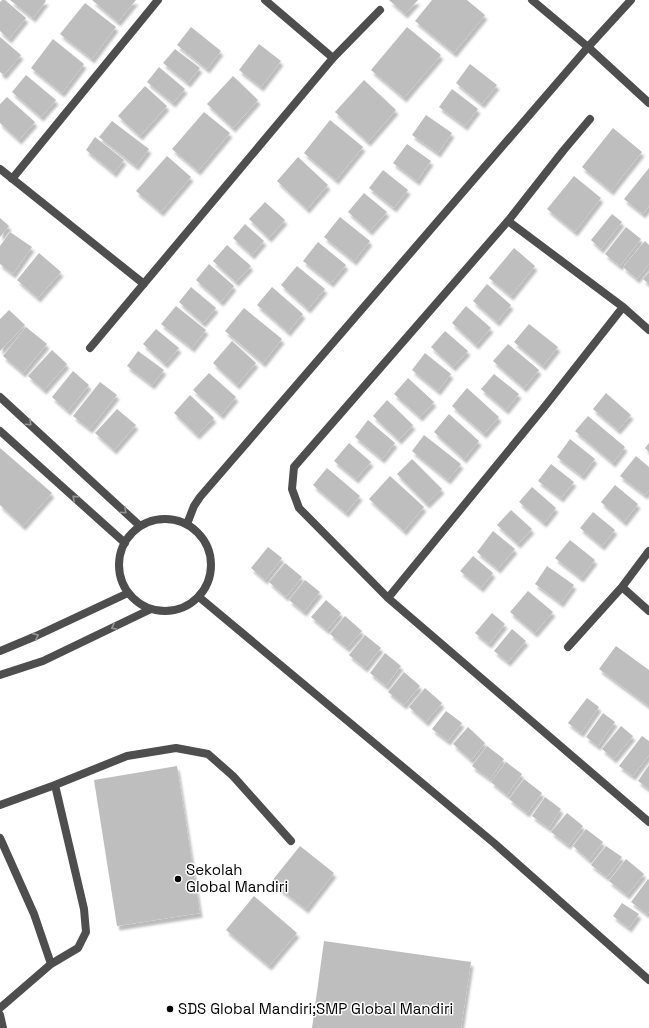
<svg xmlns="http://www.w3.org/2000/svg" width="649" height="1028" viewBox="0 0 649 1028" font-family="'Space Grotesk',sans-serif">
  <defs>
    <filter id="shadow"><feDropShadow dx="2.5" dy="4.5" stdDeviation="1" flood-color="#0004"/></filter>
  </defs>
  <rect width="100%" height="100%" fill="#fff"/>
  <path fill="#bebebe" filter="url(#shadow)" d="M2,0H5L26,18L9,39L0,31V2Z
    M10,0H45L46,1L33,18Z
    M92,0H136L118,22Z
    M389,0H418L405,14Z
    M432,0H467L485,15L454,53L415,21Z
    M85,3L116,27L92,59L60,34Z
    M191,27L221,51L207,69L177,45Z
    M407,27L441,55L404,98L371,70Z
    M0,37L21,55L4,75L0,72Z
    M53,39L84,64L62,93L31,68Z
    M259,44L281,61L261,87L239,70Z
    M175,49L200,68L188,83L163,63Z
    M470,64L497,85L482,104L456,83Z
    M159,67L185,89L173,103L147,82Z
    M26,75L56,100L41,117L12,92Z
    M233,76L258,100L233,128L207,104Z
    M364,80L396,110L368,142L335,112Z
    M145,86L167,106L140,136L118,116Z
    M452,89L478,109L465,126L439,107Z
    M7,97L35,122L19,140L0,123V104Z
    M204,112L230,133L198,171L172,149Z
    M426,115L452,133L438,153L412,135Z
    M330,120L363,147L336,180L304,153Z
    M112,121L149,149L136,166L99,137Z
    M613,128L642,152L611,191L582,167Z
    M95,137L124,160L114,173L86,150Z
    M407,144L431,161L417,181L393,163Z
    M167,156L191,177L161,212L136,191Z
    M298,157L328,185L307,209L277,181Z
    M649,168V206L643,214L624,199Z
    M383,170L408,190L394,208L369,188Z
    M574,176L601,198L575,232L547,209Z
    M364,193L387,212L370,231L348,212Z
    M265,202L285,220L269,238L249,219Z
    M612,214L622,222L601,249L591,240Z
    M340,217L370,241L354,261L324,237Z
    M0,218L9,226L0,237Z
    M245,224L264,241L252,255L233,238Z
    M626,227L641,239L620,266L605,254Z
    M10,232L32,247L13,274L0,264V246Z
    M645,241L649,245V264L637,279L623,267Z
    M318,242L346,265L331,283L303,261Z
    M227,245L251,266L236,282L213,261Z
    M514,248L535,266L511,296L489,278Z
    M39,253L61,272L38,298L17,280Z
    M209,264L234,286L221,302L196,280Z
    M297,266L325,289L308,309L281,285Z
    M649,272V284L643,279Z
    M487,284L511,305L497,322L473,301Z
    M191,287L216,308L203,323L179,302Z
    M272,287L303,314L288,332L257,305Z
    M176,306L206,330L192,348L161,324Z
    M466,306L491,328L476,345L452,323Z
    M244,308L282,339L263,363L225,331Z
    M9,310L25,325L0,351V319Z
    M529,324L558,347L543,366L514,342Z
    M26,327L47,344L23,373L3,356Z
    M156,329L179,348L165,364L143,344Z
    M445,331L468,351L453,367L431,347Z
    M232,341L256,363L237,385L213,363Z
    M508,344L539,370L524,388L493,361Z
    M52,350L67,364L44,390L28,376Z
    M138,351L164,370L152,385L127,366Z
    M425,353L451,374L438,391L412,370Z
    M73,371L89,385L68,411L52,397Z
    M209,373L236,397L221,415L193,390Z
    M494,374L519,394L506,410L481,389Z
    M408,378L434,402L420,417L394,394Z
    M100,382L117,395L90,429L73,416Z
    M467,388L499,417L484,434L452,406Z
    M606,393L631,415L618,430L593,409Z
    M190,395L214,418L197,435L174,413Z
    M387,400L413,425L399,440L373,416Z
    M117,409L136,425L114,450L95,433Z
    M449,414L479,441L464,459L434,432Z
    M588,416L625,447L613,463L575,431Z
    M368,420L395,443L382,459L355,437Z
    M424,435L461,464L448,480L412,451Z
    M570,439L595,459L582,476L557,457Z
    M349,443L371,462L356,479L334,461Z
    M649,443V452L645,448Z
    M0,448L52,493L23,526L0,505Z
    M636,456L649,467V490L645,495L620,476Z
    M412,459L442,489L427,504L397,474Z
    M551,464L574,482L561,498L538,481Z
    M327,468L360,496L346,513L313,485Z
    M390,476L424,507L404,531L369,499Z
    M615,485L638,504L624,522L601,502Z
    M532,487L556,508L544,523L519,502Z
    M511,510L532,529L518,544L497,525Z
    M593,512L615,530L602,546L580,528Z
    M493,531L515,549L498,569L477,552Z
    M570,540L595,560L581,578L555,558Z
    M268,547L282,558L265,580L251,568Z
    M473,556L493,573L481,588L460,571Z
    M285,563L302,577L286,597L269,582Z
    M547,566L574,585L561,603L535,584Z
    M305,580L320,592L304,612L289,600Z
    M528,591L553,612L535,633L510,612Z
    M326,600L341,613L327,630L311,617Z
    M492,613L505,624L489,644L475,633Z
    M345,616L362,631L347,648L330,634Z
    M512,629L526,641L508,662L494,651Z
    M365,635L381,648L365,668L349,655Z
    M616,646L649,670V706L599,669Z
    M385,653L401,666L386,686L370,673Z
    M404,672L420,686L404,705L388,692Z
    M425,688L442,703L426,722L409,707Z
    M587,698L599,707L581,733L568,723Z
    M446,711L462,723L448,741L432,729Z
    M603,713L615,722L598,746L586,737Z
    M621,726L633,736L614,759L602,749Z
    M468,727L485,743L471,760L453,744Z
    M642,736L649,741V755L633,776L619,766Z
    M487,746L504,759L490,779L472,766Z
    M506,762L522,774L507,795L491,782Z
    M649,765V789L638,781Z
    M177,766L200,913L117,926L94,780Z
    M524,779L542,793L527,813L509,799Z
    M545,797L561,809L549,828L532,816Z
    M567,813L583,826L568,845L551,832Z
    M586,829L603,842L589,860L573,846Z
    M300,846L334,873L306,909L271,882Z
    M606,846L622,857L607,877L591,865Z
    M626,859L644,874L627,895L609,881Z
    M648,879L649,880V911L647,914L631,902Z
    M254,896L297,933L269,966L226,930Z
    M622,903L639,914L629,928L613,916Z
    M324,941L471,962L461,1028H312Z"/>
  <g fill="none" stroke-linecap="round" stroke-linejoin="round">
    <path stroke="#4e4e4e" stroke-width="8" d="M0,805L55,785
      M0,838L34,914L51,964
      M0,1008L51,964L78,948L86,932L84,909L55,785L127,756L176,748L208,754L233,776L291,841
      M0,1015L3,1028"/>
    <path stroke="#4e4e4e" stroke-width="8" d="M265,0L333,58
      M532,0L588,47L649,103
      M590,119L563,151L508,221L294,467L292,489L299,508L388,598L649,822
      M0,169L144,284
      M12,179L158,0
      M508,221L623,307L649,330
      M90,348L333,58L380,10
      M0,397L140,526
      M0,431L125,543
      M119 565a46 46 0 1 1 92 0a46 46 0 1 1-92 0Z
      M187,524L194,506L200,497L588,47L631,0
      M622,587L649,611
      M199,597L494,843L649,980
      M388,598L546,405L623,307
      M568,647L622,587L649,551
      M0,651L36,636L128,593
      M0,675L43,661L149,610"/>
  </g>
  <defs><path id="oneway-chevron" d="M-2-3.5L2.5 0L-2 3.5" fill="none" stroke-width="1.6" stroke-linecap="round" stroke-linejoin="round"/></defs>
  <g stroke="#959595">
    <use href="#oneway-chevron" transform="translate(29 423) rotate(43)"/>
    <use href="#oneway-chevron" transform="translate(75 498) rotate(-138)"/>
    <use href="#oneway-chevron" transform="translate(124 511) rotate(43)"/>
    <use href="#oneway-chevron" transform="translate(114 627) rotate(154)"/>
    <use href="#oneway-chevron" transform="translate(36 636) rotate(-24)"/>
  </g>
  <g fill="#000" stroke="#fff" stroke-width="1.5">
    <circle cx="178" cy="879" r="4"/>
    <circle cx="170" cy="1009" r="4"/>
  </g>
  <g text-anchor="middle" stroke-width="3" stroke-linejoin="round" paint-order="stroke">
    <g font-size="15" fill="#000" stroke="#fff" text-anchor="start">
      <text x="186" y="875">Sekolah<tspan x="186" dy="17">Global Mandiri</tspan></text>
      <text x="178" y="1014">SDS Global Mandiri;SMP Global Mandiri</text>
    </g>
  </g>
</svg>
